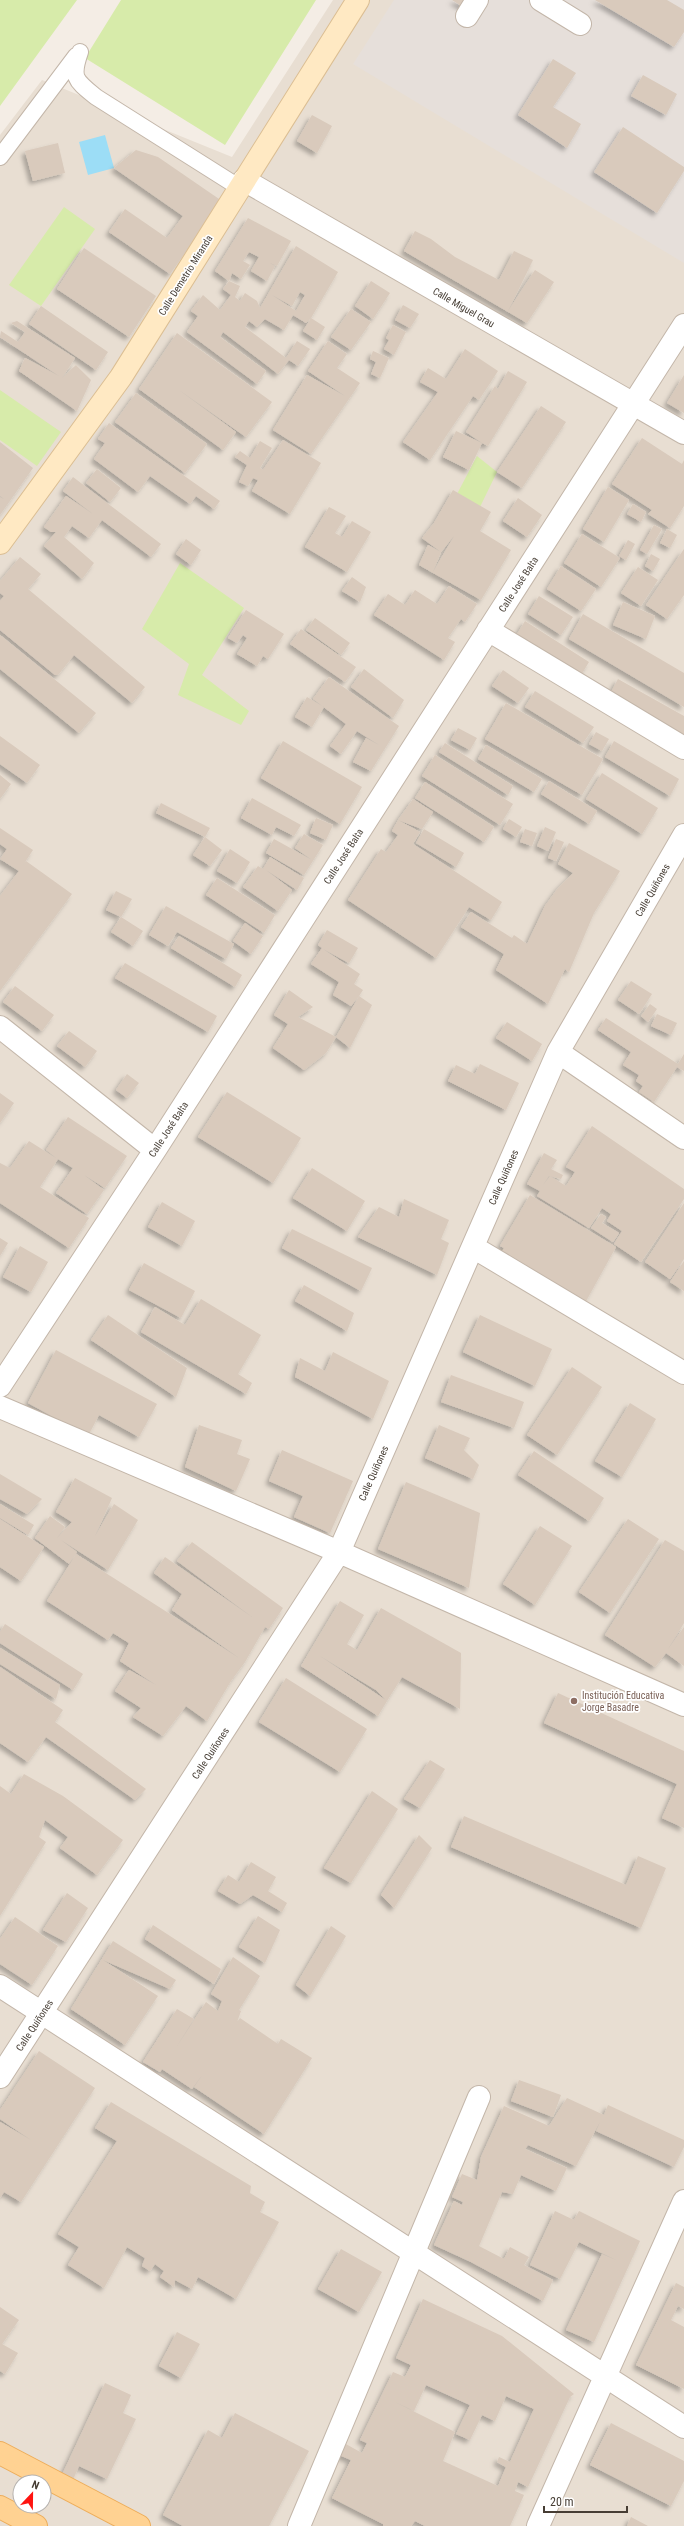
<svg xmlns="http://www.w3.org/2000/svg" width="684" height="2526" viewBox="0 0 684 2526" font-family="'Roboto Condensed',sans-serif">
  <defs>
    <filter id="shadow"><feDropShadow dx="-3.5" dy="3.5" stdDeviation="2" flood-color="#0004"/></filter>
  </defs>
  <rect width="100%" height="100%" fill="#f4ede5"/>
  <path fill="#e8ded2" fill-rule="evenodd" d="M333,0H684V2526H0V135L42,80L232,157ZM20,2482H44V2506H20Z"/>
  <path fill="#e6dfda" d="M394,0H684V263L353,64Z"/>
  <path fill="#d7ebaa" d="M0,0H77L0,106Z
    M121,0H316L225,145L85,58Z
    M64,207L95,229L41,306L9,285Z
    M0,390L61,432L37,466L0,440Z
    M477,456L497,472L480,507L457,494Z
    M180,563L244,608L202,675L249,711L241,725L178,695L189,664L142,629Z"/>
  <path fill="#9cddf6" d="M105,135L114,168L88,175L79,142Z"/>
  <path fill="#d9cabc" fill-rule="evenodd" filter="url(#shadow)" d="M452,0H472L466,9Z
    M595,0H667L684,10V32L674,47Z
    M553,59L576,73L553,107L581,124L567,148L518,115Z
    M643,75L677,94L666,115L631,96Z
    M312,115L332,126L317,153L297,141Z
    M623,127L684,167V171L657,213L594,172Z
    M58,143L65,173L33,181L25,151Z
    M136,150L158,157L222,201L170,274L109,232L125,209L167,238L183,216L114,168Z
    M248,218L291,241L277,266L270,263L275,266L267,281L251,271L259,257L249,252L243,261L250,265L241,279L232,273L229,281L215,271Z
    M415,231L431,239L455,257L499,280L514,251L533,260L508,311L535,270L554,282L527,323L404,251Z
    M296,246L338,272L311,318L306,323L293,315L284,330L265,319L257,327L249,321L245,327L286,358L297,341L310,349L298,366L289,360L278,374L223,332L220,337L266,371L257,384L187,332L198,316L191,311L203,295L220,310L231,295L223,289L229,281L240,286L235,297L240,301L245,293L257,301L260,308ZM300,292L305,295L296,311L272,295L292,306Z
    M84,248L156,296L129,337L57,289Z
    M371,281L390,293L373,319L355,306Z
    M403,305L419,314L410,328L395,320Z
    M41,306L108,352L96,370L29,324Z
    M351,309L371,322L351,350L331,337Z
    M311,318L325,327L317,340L303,331Z
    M17,321L75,358L62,378L76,365L91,380L77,411L19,371L25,358L59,376L0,337L1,331L18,342L25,332L11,323Z
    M393,325L406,332L394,355L384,349L389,340L386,338Z
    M177,333L272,402L246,437L179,390L236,432L223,450L139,389Z
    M328,341L347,354L337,368L360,383L311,454L273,430L307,375L345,396L308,371Z
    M465,349L498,371L479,400L473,396L430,460L403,442L438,392L420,382L428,368L446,379Z
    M373,351L389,358L380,378L371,374L376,362L370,359Z
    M508,371L527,382L488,446L482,443L469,470L443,457L456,431L482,443L466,432L495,386L498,389Z
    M684,375V413L667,403Z
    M136,393L207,444L185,473L115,422Z
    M541,406L566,422L522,488L497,472Z
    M109,423L220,501L214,509L196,496L190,504L150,476L138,492L94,459L105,443L98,439Z
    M642,438L682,464L684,460V506L670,528L648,514L652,510L612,484Z
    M283,440L321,463L290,514L252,491L258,480L253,478L248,486L239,482L247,465L235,457L240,451L250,458L260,441L272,448L260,468L263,470Z
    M0,442L33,468L0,515V497L4,499L0,496Z
    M97,469L121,488L110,502L86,483Z
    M73,477L161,544L151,557L102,520L89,538L72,526L64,537L94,563L82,579L44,546L56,532H51L44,527L66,496L93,514L63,491Z
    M608,487L629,500L604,542L583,529Z
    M453,490L491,512L480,531L511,550L481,600L419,565L428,545L441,552L422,538L434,523ZM454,536L433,572L441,552Z
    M518,498L542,515L527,537L503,521Z
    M633,504L646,512L641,522L627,514Z
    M329,507L346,516L335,533L342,537L352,521L371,532L347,572L305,547Z
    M654,525L662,529L647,554L640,550Z
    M667,529L677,535L670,548L660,543Z
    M582,534L620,558L601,587L564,563Z
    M186,539L201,550L191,565L176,554Z
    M628,540L635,544L626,560L619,556Z
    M684,549V595L667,619L646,605Z
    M651,554L660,559L653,571L645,566Z
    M20,557L41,574L28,589L145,687L132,703L74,655L58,675H55L0,630V601L4,596L0,593V581Z
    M561,566L596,589L581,611L547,589Z
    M638,567L658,580L641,606L621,593Z
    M352,577L366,587L360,602L342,591Z
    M449,586L477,604L465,622L461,619L448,638L455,642L444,660L374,615L388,594L405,605L415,590L437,604Z
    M539,596L573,617L561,635L528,614Z
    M623,602L655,616L646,639L613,625Z
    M246,610L284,634L268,659L263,656L257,666L237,654L247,638L243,635L237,643L228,638Z
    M583,614L684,673V707L569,639Z
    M315,618L350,643L341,655L306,630Z
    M525,621L589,662L578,680L514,639Z
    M301,629L356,667L345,682L290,644Z
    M0,635L96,713L79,733L0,669Z
    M364,669L404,700L393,718L351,687Z
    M503,670L529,688L518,703L492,686Z
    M329,677L399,726L371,771L353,762L366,738L379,745L357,731L341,754L330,746L346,724L313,699Z
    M618,679L684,716V741L608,698Z
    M535,691L594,727L583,743L525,707Z
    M307,697L324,707L312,727L295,717Z
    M506,703L603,759L582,795L485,739Z
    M458,728L477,738L470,750L451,740Z
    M596,732L609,739L602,751L589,744Z
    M0,736L40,765L27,783L0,764Z
    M283,741L362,787L340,824L261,778Z
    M614,741L679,779L670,796L605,757Z
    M445,743L513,786L508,795L439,752Z
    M486,745L542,779L534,792L478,759Z
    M435,755L513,804L500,825L422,776Z
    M602,773L658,808L642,834L586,799Z
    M0,775L11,784L0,799Z
    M549,781L597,811L589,824L541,794Z
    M425,782L494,827L484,842L415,798Z
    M252,798L301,825L294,836L276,827L272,835L241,818Z
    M413,799L433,812L422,829L398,820Z
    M161,803L210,828L205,837L156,813Z
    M316,818L333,825L326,840L310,833Z
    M509,819L522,827L516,837L503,829Z
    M398,820L420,832L413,844L502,902L491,920L469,907L436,958L348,900L381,849L386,852L398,835L392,831Z
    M545,827L556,832L548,851L537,846Z
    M0,828L33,850L23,865L26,861L72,894L0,991V896L19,871L0,859L7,849L0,844Z
    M424,829L464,853L456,867L416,843Z
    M525,829L537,833L532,846L520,842Z
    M304,834L323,845L304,875L266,853L274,839L312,860L295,848Z
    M205,837L222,850L210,866L193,855Z
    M556,839L564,842L556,861L548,858Z
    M569,843L620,871L594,913L569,972L565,969L548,1004L496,970L504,954L461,927L471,912L512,938L514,935L527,944L545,906L558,888L573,873L558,864Z
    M230,849L250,862L237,883L217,871Z
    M270,857L304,878L297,890L266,870L292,890L278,911L243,887L258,866L263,869Z
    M217,878L275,915L264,933L206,895Z
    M116,891L132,899L121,917L106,910Z
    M166,906L234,944L226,959L177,932L168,946L149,935Z
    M121,917L143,931L133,946L111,932Z
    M245,923L263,936L251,954L233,941Z
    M327,930L358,948L349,963L323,949L360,974L354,984L363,990L359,996L372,1005L350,1048L336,1037L359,996L351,1006L333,995L339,982L311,964L322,948L318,945Z
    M179,936L242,975L235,987L171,948Z
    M125,963L217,1016L208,1032L115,978Z
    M631,981L652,994L639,1014L618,1000Z
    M15,986L54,1015L42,1031L3,1002Z
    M289,990L313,1007L298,1017L336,1037L326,1053L304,1070L273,1048L288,1024L274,1015Z
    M650,1004L657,1009L648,1022L641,1016Z
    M657,1014L677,1023L671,1035L651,1026Z
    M606,1018L678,1064L684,1054V1071L677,1067L654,1102L639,1092L643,1086L636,1081L639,1075L623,1065L631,1052L598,1030Z
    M507,1022L542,1044L532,1061L496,1038Z
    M69,1031L97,1051L85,1067L57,1046Z
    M480,1064L519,1083L506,1110L448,1081L456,1065L475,1074Z
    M127,1074L139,1083L127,1098L116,1090Z
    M227,1092L301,1138L273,1183L198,1137Z
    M0,1093L14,1103L0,1123Z
    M68,1117L127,1156L105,1188L84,1175L104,1190L87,1214L56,1193L73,1168L58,1159L40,1187L89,1218L69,1248L0,1203V1163L10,1168L29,1141L56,1158L46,1150Z
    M592,1126L684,1189V1199L641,1262L614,1244L622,1231L607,1221L611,1214L602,1208L589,1228L537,1196L540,1191L527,1184L544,1153L557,1160L551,1169L563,1175L561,1179L549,1176L543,1185L550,1176L566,1186L575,1172L566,1167Z
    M312,1168L365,1201L347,1231L293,1198Z
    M530,1195L616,1247L585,1303L500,1255L504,1248L500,1246Z
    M404,1199L449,1220L441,1239L449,1243L437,1275L358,1237L379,1207L399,1217Z
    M162,1202L195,1221L182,1246L148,1227Z
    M684,1203V1259L670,1279L645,1262Z
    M601,1214L606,1217L602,1223L619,1233L613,1242L591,1228Z
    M292,1229L372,1268L361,1291L282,1248Z
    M0,1238L8,1243L0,1256Z
    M20,1246L48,1262L31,1292L3,1277Z
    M684,1261V1291L670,1282Z
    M144,1263L195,1291L181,1318L129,1290Z
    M304,1285L354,1313L347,1331L295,1301Z
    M201,1299L261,1335L238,1374L252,1383L246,1394L141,1332L155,1307L185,1325Z
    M108,1315L187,1368L176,1397L91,1340Z
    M480,1315L552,1349L535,1386L463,1352Z
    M56,1350L157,1404L139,1437L99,1415L88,1436L28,1403Z
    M333,1352L389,1381L373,1419L295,1377L300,1358L325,1371Z
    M572,1367L602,1387L557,1455L527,1435Z
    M451,1375L524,1402L514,1428L441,1402Z
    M630,1403L656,1419L622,1477L595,1461Z
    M199,1425L242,1440L237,1454L250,1459L236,1491L185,1467Z
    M439,1425L470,1438L464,1450L479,1465L473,1479L425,1458Z
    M282,1450L353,1481L330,1533L294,1517L303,1496L269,1481Z
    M534,1451L604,1498L589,1521L518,1475Z
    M0,1474L42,1499L27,1514L0,1499Z
    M75,1478L112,1498L95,1536L114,1504L138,1520L108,1570L61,1540L77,1552L69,1564L35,1538L50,1516L65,1527L57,1538L72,1522L56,1512Z
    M406,1482L480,1513L469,1588L378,1549Z
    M0,1504L34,1525L28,1535L0,1518Z
    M0,1519L44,1547L21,1581L0,1567Z
    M628,1519L659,1539L610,1613L579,1592Z
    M540,1526L572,1546L535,1605L503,1584Z
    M665,1540L684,1551V1623L668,1649L684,1627V1666L666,1653L655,1667L605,1635Z
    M192,1542L283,1608L269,1629L265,1627L245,1662L231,1681L207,1721L186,1706L163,1736L133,1717L141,1708L115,1691L129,1670L156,1685L120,1661L129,1643L113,1633L108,1640L47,1601L76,1554L239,1658L172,1610L182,1594L154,1573L165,1557L252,1617L177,1561Z
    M340,1601L364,1615L347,1644L357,1650L381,1608L461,1653L460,1709L402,1677L387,1701L376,1690L320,1656L387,1701L378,1716L301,1666Z
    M5,1624L83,1674L73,1690L0,1643V1632Z
    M0,1648L60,1685L56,1699L0,1664Z
    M0,1667L63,1710L55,1722L146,1789L135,1800L46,1737L28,1762L0,1743Z
    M286,1678L367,1729L340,1772L259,1722Z
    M558,1693L684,1751V1828L662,1818L677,1784L544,1723Z
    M430,1760L445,1769L420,1808L404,1799Z
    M24,1774L63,1796L123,1840L97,1875L60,1848L68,1837L45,1820L39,1837L46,1842L0,1916V1786L11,1794Z
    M372,1791L398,1809L351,1883L324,1868Z
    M464,1816L626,1885L638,1856L666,1868L641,1928L451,1847Z
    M419,1835L432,1848L394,1908L381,1895Z
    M251,1862L276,1877L268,1891L287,1903L282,1912L253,1895L240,1904L218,1891L228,1875L239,1882Z
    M67,1893L88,1908L66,1942L43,1930Z
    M258,1916L280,1930L265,1963L239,1947Z
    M15,1917L58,1946L32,1985L0,1964V1939Z
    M153,1925L221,1969L214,1984L145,1939Z
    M331,1926L346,1936L310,1996L296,1985Z
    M113,1941L176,1980L170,1989L103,1960L158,1996L125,2045L71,2009Z
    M233,1957L260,1976L239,2010L241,2011L237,2022L240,2018L278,2044L281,2039L312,2058L264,2134L194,2087L203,2074L192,2089L162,2069L160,2072L143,2062L177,2009L194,2019L177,2046L206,2002L218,2011L222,2001L211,1994Z
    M39,2051L95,2088L21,2202L4,2192L0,2198V2122L31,2140L0,2119V2110Z
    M519,2080L561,2095L553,2117L511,2101Z
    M567,2098L604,2115L608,2105L684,2140V2147L674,2167L596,2131L600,2122L576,2166L528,2145L525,2149L567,2168L556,2191L521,2175L513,2194L502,2192L479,2246L504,2259L510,2247L529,2257L524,2265L553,2280L543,2301L471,2262L434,2245L454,2201L462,2205L463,2202L452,2197L462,2174L477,2180L481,2157L504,2106L549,2126Z
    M111,2102L251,2186L250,2193L265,2202L260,2212L279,2222L236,2299L198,2277L192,2289L175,2280L174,2287L160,2277L164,2271L155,2264L150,2271L142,2266L145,2258L127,2247L104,2288L68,2265L79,2247L58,2234L117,2141L95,2128Z
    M555,2211L574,2220L579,2211L640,2241L594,2342L566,2330L602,2254L616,2260L579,2242L560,2279L530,2265Z
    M341,2249L382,2272L359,2312L318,2289Z
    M676,2283L684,2287V2309L678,2306L671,2320L684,2327V2389L636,2365Z
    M423,2299L502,2336L574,2394L570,2397L528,2487L518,2482L515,2491L524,2495L510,2526H425L415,2521L411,2526H383V2524L332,2498L351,2460L339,2455L344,2443L362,2453L367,2443L360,2440L393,2372L405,2377L411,2365L396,2358ZM426,2385L470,2405L456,2434L470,2440L482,2415L495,2421L506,2396L534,2409L510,2462L499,2457L497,2462L506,2467L498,2486L443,2461L455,2432L395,2402L414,2411Z
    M0,2307L19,2320L2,2344L18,2353L5,2374L0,2371Z
    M177,2332L200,2344L181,2378L159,2366Z
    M105,2383L131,2395L123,2413L136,2419L107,2479L79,2466L72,2482L61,2477Z
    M235,2413L309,2451L269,2526H183L163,2515L208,2430L222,2438Z
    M611,2423L684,2461V2481L671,2506L590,2465Z
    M631,2517L648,2526H627Z"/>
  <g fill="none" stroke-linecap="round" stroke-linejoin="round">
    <g stroke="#c3b6a9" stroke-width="18">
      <path id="lane" d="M80,52C71,78 75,80 96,97L240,188
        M0,157L76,56"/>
    </g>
    <g stroke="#c3b6a9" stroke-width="24">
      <path id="street" d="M541,0L580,24
        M467,16L477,0
        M244,180L684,433
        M488,630L684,748
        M0,1027L155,1150
        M558,1052L684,1138
        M473,1247L684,1373
        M0,1386L155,1150L684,325
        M0,1407L339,1552L684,1705
        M0,1986L684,2427
        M0,2077L339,1552L558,1052L684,835
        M299,2526L479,2097
        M538,2526L684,2201"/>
    </g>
    <g stroke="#dbbe93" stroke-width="24">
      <path id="secondary" d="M0,543L121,377L358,0"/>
    </g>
    <g stroke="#edad5a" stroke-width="24">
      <path id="primary" d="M0,2453L139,2526
        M0,2507L36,2526"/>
    </g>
    <use href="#lane" stroke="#fff" stroke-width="16"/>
    <use href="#street" stroke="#fff" stroke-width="22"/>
    <use href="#secondary" stroke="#ffe9c3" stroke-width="22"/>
    <use href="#primary" stroke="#ffd292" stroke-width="22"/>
  </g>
  <circle fill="#8d6e63" stroke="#fff" stroke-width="1.5" cx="574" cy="1701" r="4"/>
  <g text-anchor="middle" stroke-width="3.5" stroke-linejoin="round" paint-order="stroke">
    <g font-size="10" fill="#463d34" stroke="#fff">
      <text transform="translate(185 275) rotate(-58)" y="4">Calle Demetrio Miranda</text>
      <text transform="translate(464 307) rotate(30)" y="4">Calle Miguel Grau</text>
      <text transform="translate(518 584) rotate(-57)" y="4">Calle José Balta</text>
      <text transform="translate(343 856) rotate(-57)" y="4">Calle José Balta</text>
      <text transform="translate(652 890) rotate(-60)" y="4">Calle Quiñones</text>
      <text transform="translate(168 1129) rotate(-57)" y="4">Calle José Balta</text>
      <text transform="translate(503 1177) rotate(-66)" y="4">Calle Quiñones</text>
      <text transform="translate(373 1473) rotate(-66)" y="4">Calle Quiñones</text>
      <text transform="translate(210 1753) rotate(-57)" y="4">Calle Quiñones</text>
      <text transform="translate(34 2025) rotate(-57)" y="4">Calle Quiñones</text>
    </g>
    <g font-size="10" fill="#785e54" stroke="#fff" text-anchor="start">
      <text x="582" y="1699">Institución Educativa<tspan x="582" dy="12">Jorge Basadre</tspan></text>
    </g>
  </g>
  <g transform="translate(32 2494) rotate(22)"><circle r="19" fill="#ffffff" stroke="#b5b1ae"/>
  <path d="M0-3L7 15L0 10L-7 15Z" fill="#ff1410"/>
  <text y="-6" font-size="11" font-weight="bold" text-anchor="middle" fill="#463d34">N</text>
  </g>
  <path d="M544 2506v6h83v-6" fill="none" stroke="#463d34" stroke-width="2"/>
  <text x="550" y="2506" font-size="12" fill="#463d34" stroke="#ffffff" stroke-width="3" paint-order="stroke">20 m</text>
</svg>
